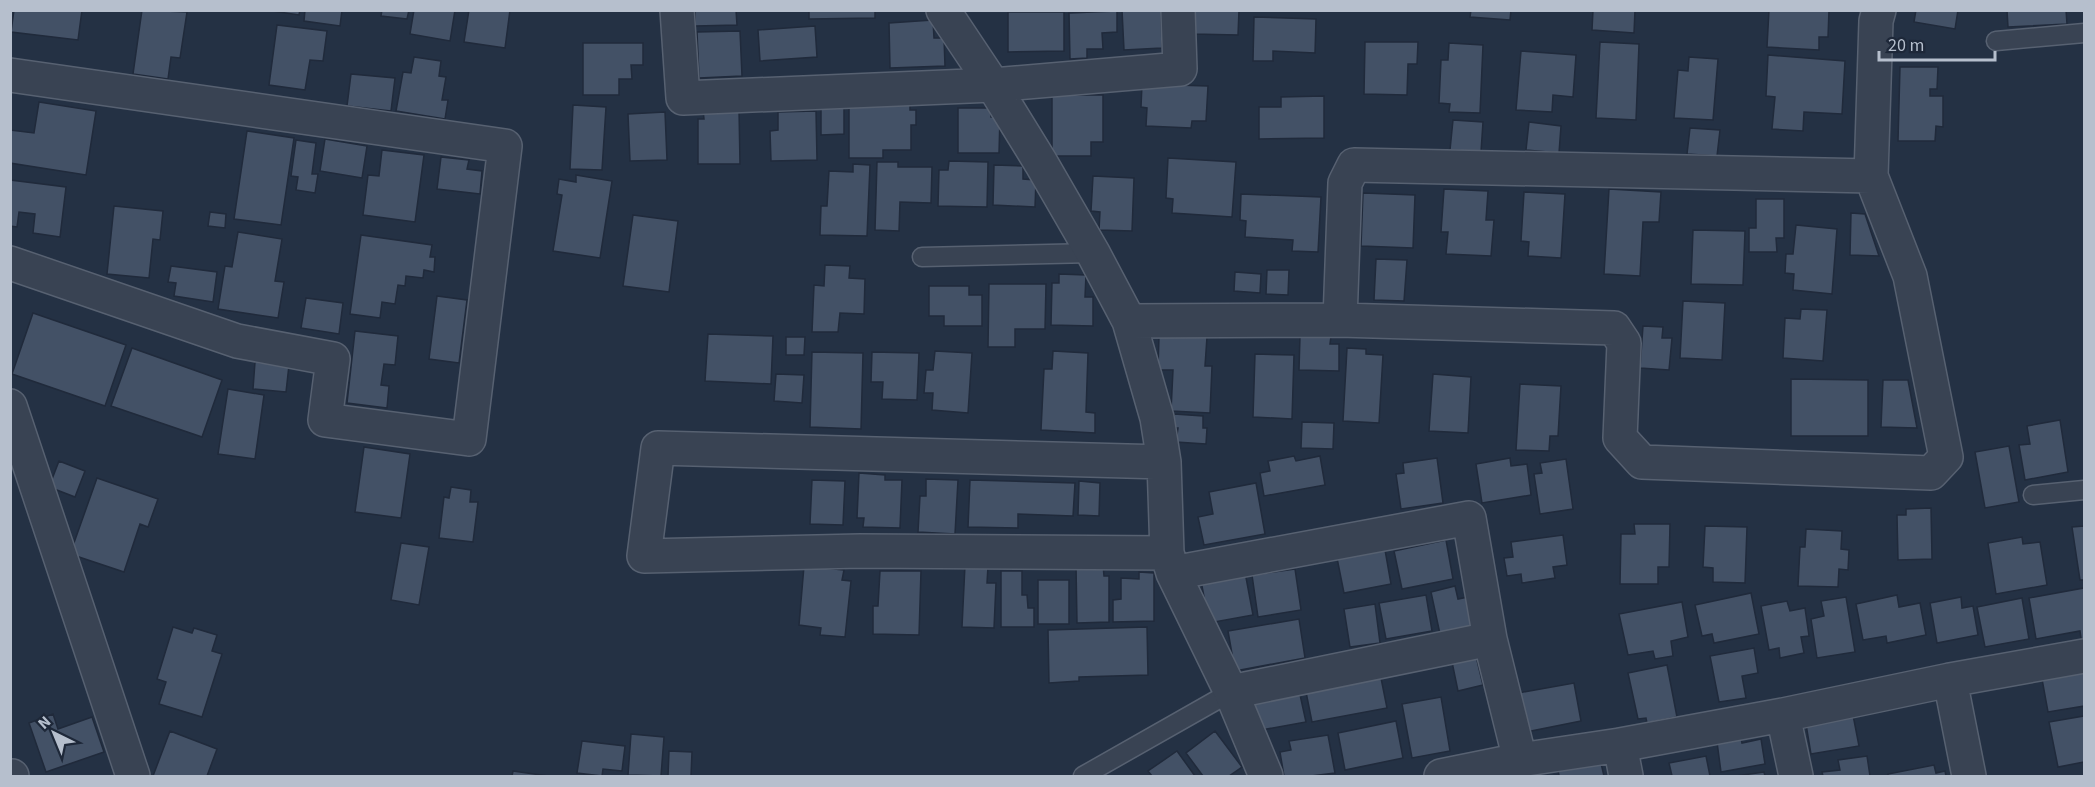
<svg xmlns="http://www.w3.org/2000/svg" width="2095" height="787" viewBox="0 0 2095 787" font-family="'Source Sans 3',sans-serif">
  <rect width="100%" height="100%" fill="#243144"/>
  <path fill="#435166" stroke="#202a3b" stroke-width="1.5" d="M14,10H82L78,40L11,32Z
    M142,10L187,12L180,58L171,57L168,79L133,74Z
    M266,10H300L299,15Z
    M305,10H342L340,26L304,21Z
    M382,10H409L407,19L381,16Z
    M414,10H455L450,41L410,34Z
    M469,10H510L505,48L464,42Z
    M695,10H736L737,25L695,26Z
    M809,10H875V18L809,19Z
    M1122,10H1161L1162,48L1124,50Z
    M1193,10H1239L1238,35L1193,34Z
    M1471,10H1511L1510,20L1470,17Z
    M1593,10H1635L1634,33L1592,30Z
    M1769,10H1829L1828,37H1819V50L1767,47Z
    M1916,10H1958L1955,29L1914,22Z
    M2007,10H2066L2067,24L2008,27Z
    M1117,11V32L1102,33L1103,49H1087V58L1070,59L1069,13Z
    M1008,12H1064V51L1008,52Z
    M1254,17L1316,19L1315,53L1273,51V61H1253Z
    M933,20L934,38H944L945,66L890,68L889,23Z
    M277,25L327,31L323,61L310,60L305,90L269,85Z
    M815,26L817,57L760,61L758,30Z
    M740,31L742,76L699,78L697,32Z
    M1365,42H1418L1417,64H1408L1407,95L1364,94Z
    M1600,42L1639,44L1636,120L1596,118Z
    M583,43H643V65H631L632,79H619V95H583Z
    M1449,43L1483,45L1480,113L1449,112L1450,104L1439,103L1441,60H1448Z
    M1521,51L1576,55L1573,97L1553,95L1552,112L1516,110Z
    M1768,55L1845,61L1842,114L1804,112L1803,131L1772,129L1775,97L1766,96Z
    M414,57L441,61L439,76L446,77L442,100H448L445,119L396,111L403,72L411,73Z
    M1689,57L1718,59L1713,120L1674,118L1678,70L1688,71Z
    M1900,67H1938L1937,89H1930V96H1943V127L1936,126L1935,141H1898Z
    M351,74L395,78L391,111L347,106Z
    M1142,84L1208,86L1206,121H1192L1191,128L1146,126L1147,108L1141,107Z
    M1052,95H1103V142H1091V156H1052Z
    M1324,96V138L1259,139V107H1281V97Z
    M849,101L910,105V110H916V125H911V150H883V158H849Z
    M39,102L96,111L86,175L10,163V130L34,133Z
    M844,102V134L821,135V103Z
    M573,105L606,107L602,170L570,169Z
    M958,108H991V117H1000L999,153H958Z
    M739,109L740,164H698V119H704L703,110Z
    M816,111L817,160L771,161L770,131L778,130V112Z
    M665,112L667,160L630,161L628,114Z
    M1453,120L1483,122L1481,152L1450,150Z
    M1529,122L1561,126L1559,153L1526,150Z
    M1690,128L1720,130L1717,156L1687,154Z
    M247,131L294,138L281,225L234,219Z
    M325,139L367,146L362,178L320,171Z
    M296,140L316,143L312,174H318L315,193L296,190L298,177L291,176Z
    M382,150L424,155L415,222L363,215L368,175L379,176Z
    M441,157L469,160L467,169L482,171L480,194L437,189Z
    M1168,158L1236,162L1232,217L1172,213L1173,199L1166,198Z
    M949,161L988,162L987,207L938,206L939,170H948Z
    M877,162H898V167H932L931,203L900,202L899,231L875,230Z
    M853,164L870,165L867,236L820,235L821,206H827L829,171L853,172Z
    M994,165L1023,166V179L1036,180L1035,207L993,205Z
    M576,175L612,181L600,258L553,251L562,195L557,194L559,179L576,182Z
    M1093,176L1134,178L1132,231L1099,230L1100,212L1091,211Z
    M10,180L66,187L60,237L33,233L35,214L19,212L17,227L10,226Z
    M1444,189L1488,191L1486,220H1494L1491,256L1446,254L1448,232H1441Z
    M1609,189L1661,192L1659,222H1643L1640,276L1604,274Z
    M1524,192L1565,194L1561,258L1528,256L1529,242L1521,241Z
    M1363,193L1415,195L1413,248L1361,246Z
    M1241,194L1321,197L1318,252L1292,251L1293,240L1245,237L1246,221L1240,220Z
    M1756,199H1784V238H1776L1777,252H1749V228H1756Z
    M114,206L163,211L160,240L153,239L149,278L107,274Z
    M210,212L226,214L225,228L208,226Z
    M1851,213L1865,214L1879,256L1850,255Z
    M633,215L678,221L669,292L623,286Z
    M1796,225L1837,229L1832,294L1793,290L1794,274L1785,273L1786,254H1793Z
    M1693,230L1745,231L1743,285L1691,284Z
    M238,232L282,239L275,281L284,282L278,318L218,309L225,266L232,267Z
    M361,235L432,245L430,257H435L434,272L424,270L423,278L406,276L405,286L398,285L395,304L382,302L380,318L350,314Z
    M1376,259L1407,260L1404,301L1374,300Z
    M825,265L850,266L849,278L865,279L864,314L840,313L838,332H812L814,285L824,286Z
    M171,266L217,272L213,302L174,296L176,283L168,282Z
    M1267,270H1289L1288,295L1266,294Z
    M1235,272L1261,274L1260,293L1234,291Z
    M1059,274L1086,275L1085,297H1093V326L1051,325L1052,283H1059Z
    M989,284H1046L1045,329H1015V347H988Z
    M929,286H969V295H982V326H944V316H929Z
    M437,296L467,300L459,363L429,359Z
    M306,298L343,303L339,334L301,328Z
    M1683,301L1725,303L1722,360L1680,358Z
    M1801,309L1827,310L1823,361L1783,358L1785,318L1800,319Z
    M33,313L126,345L105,406L12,374Z
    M1643,326L1663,327L1662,338H1672L1669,370L1640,368Z
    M355,331L398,336L395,365L384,364L381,385L389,386L387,408L347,403Z
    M708,334L773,336L771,384L705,381Z
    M1159,336L1207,337L1205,366H1212L1210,413L1171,411L1173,370H1158Z
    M1300,336H1331L1330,344H1339V371L1299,370Z
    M786,337H805L804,355H786Z
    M132,348L222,380L202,437L111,406Z
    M1347,348L1366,349V354L1383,355L1379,423L1343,421Z
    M935,351L972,353L968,413L932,410L933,393H924L926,370H933Z
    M1053,351L1088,353L1086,412L1095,413V433L1041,430L1044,369H1052Z
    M812,352L863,353L861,429L810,427Z
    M872,352L919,353L917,400L882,399L883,382H871Z
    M1255,354L1294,355L1292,419L1253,417Z
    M255,362L289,365L286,392L253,389Z
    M776,374L804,375L802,403L774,401Z
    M1433,374L1471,377L1468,433L1429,431Z
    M1791,379L1868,380V436H1791Z
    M1883,380H1908L1917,428L1881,427Z
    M1520,384L1561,386L1558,436H1550L1549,451L1516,450Z
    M228,389L264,395L255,459L218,454Z
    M1174,414L1203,416V428H1207L1206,444L1176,442L1178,428H1173Z
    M2060,420L2068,472L2025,480L2019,445L2030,444L2027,426Z
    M1302,422L1334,423L1333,449L1301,448Z
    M2009,446L2019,502L1985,508L1975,452Z
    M364,447L410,454L401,518L355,512Z
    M1294,456L1296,461L1320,456L1325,485L1264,496L1260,473L1270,471L1268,461Z
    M1437,458L1443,503L1401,509L1396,474L1404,473L1403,463Z
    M1510,458L1511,466L1527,464L1531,495L1482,503L1476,464Z
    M1566,459L1573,509L1540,514L1534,474L1542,473L1540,463Z
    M59,461L85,471L75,497L49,487Z
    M859,473L885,475V480H902L900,528L863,527L864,518H857Z
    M97,478L158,499L148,527L140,524L124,572L70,554Z
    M926,479L958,480L955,534L918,532L920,496H926Z
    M812,480L845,481L843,525L810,524Z
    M970,480L1075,483L1073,516L1018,514V528L968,527Z
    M1079,481L1100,483L1099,516L1078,515Z
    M1256,483L1265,534L1204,545L1198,517L1213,514L1209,492Z
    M451,487L471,490L470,502H478L473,542L439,538L444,497L449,498Z
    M1931,508L1932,559L1898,560L1897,515H1906V509Z
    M1634,524H1670L1669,567H1658V584H1620L1621,534H1635Z
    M1705,526L1747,527L1745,583L1713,582V568L1703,567Z
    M2084,526V580H2080L2072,527Z
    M1806,529L1842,531L1841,549L1849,550L1848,570L1839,569L1838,587L1798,586L1800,547H1805Z
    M1563,535L1567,565L1553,567L1555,578L1522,583L1521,574L1507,576L1504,558L1513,557L1511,542Z
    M2022,537L2023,544L2040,542L2047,585L1996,594L1988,543Z
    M1446,540L1453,579L1402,589L1394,551Z
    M401,543L429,547L419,605L391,600Z
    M1384,544L1391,584L1344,593L1336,553Z
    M965,565L988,566L987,583H996L994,628L962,627Z
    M1076,565H1103L1104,576H1109V622L1077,623Z
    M804,566L844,570L842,580L851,581L845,637L820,635L821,628L799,625Z
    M1295,569L1301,610L1258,617L1252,575Z
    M880,571H921L919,635L873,634V606H878Z
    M1001,571H1022V595H1027L1028,608H1034V627H1001Z
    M1139,572L1154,573V621L1113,622V600L1121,599V578L1139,579Z
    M1245,572L1253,615L1209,623L1201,581Z
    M1038,580H1069V624H1038Z
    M1455,586L1458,599L1468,597L1475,627L1440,634L1431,592Z
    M2084,588V645H2082L2080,631L2036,639L2029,598Z
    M1751,593L1759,634L1714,643L1712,634L1702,636L1695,605Z
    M1426,595L1432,631L1386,639L1379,603Z
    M1897,595L1899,607L1920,603L1926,635L1887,643L1886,636L1863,640L1856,604Z
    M1846,597L1855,652L1817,658L1811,619L1824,616L1821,601Z
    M1961,597L1962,608L1973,606L1978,635L1937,643L1930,603Z
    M2022,598L2029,639L1985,647L1977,607Z
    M1787,601L1790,611L1805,608L1809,636L1801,637L1804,653L1780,658L1779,648L1769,650L1761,606Z
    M1682,602L1688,637L1671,641L1673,656L1655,659L1653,651L1628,655L1619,614Z
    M1375,604L1380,643L1350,647L1344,609Z
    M1299,619L1305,658L1235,671L1228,631Z
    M173,627L192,633L194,628L217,635L212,651L222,654L202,717L159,704L166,682L157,679Z
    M1147,627L1148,675L1079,677V681L1049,683L1048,630Z
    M1754,648L1758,673L1742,676L1746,698L1719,702L1710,656Z
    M1476,656L1483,685L1458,691L1452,662Z
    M1667,665L1677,717L1647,723L1646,718L1638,719L1628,673Z
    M2084,672V706L2048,712L2042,679Z
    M1380,673L1387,708L1312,722L1305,687Z
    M1574,683L1581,721L1526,732L1518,693Z
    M1299,690L1306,722L1256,731L1250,700Z
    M1441,697L1450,751L1412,758L1402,704Z
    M53,714L58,729L92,717L104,752L46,772L29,723Z
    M1853,715L1859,746L1811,754L1806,724Z
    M2084,716V762L2058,767L2049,722Z
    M1396,721L1403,758L1345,770L1338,733Z
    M170,731L217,749L207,776H153Z
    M1215,731L1242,767L1229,776H1203L1186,753Z
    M631,734L664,737L661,776L628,775Z
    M1328,735L1335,773L1311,776H1284L1280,752L1291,750L1289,741Z
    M1741,738L1742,743L1761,739L1765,764L1721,772L1717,742Z
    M582,741L625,746L622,771L603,769L602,776L577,773Z
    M669,751L692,752L691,776H668Z
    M1177,751L1195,776H1152L1148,771Z
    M1706,756L1710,776H1672L1669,763Z
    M1867,756L1870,776H1823L1822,772L1840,770L1838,760Z
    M1600,759L1604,776H1551L1559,775L1557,767Z
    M1934,765L1936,773L1945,771L1946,776H1888V774Z
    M513,771L548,776H512Z
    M1764,772L1765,776H1736Z"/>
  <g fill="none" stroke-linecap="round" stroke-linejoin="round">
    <g stroke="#576171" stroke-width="21">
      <path id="lane" d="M1996,41L2084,33
        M922,257L1093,253
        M2033,495L2084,490
        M1083,776L1231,692"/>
    </g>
    <g stroke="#576171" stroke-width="36">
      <path id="street" d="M677,10L683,98L993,85L1180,69L1178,10
        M943,10L993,85L1041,163L1093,253L1129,321L1157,418L1164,462L1167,553L1173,573L1231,692L1266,776
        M10,75L505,146L469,439L325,420L333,359L237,341L10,263
        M1340,320L1345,183L1354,165L1871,176
        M1129,321L1340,320L1614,328L1624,343L1620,438L1642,462L1931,473L1946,457L1910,276L1871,176L1876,21L1879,10
        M10,406L133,776
        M1164,462L658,448L644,556L860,551L1167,553
        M1173,573L1469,518L1490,639L1520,760
        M1950,680L1969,776
        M1231,692L1490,639
        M1783,715L1796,776
        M1620,745L1626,776
        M10,776H12
        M1441,776L1520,760L1620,745L1783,715L1950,680L2084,656"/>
    </g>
    <use href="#lane" stroke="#394353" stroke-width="18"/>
    <use href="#street" stroke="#394353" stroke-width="33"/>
  </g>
  <rect width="2095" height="787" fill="none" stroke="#b6bfcd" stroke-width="24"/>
  <g transform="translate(54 733) rotate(317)" stroke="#1e2839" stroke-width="4.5" paint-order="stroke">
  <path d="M0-4.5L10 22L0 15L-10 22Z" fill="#b6bfcd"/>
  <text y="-9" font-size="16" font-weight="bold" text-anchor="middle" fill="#b6bfcd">N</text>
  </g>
  <path d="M1879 51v9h116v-9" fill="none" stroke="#b6bfcd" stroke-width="3"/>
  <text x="1888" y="51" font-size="18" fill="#b6bfcd" stroke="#1e2839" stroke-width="4.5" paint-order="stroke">20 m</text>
</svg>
